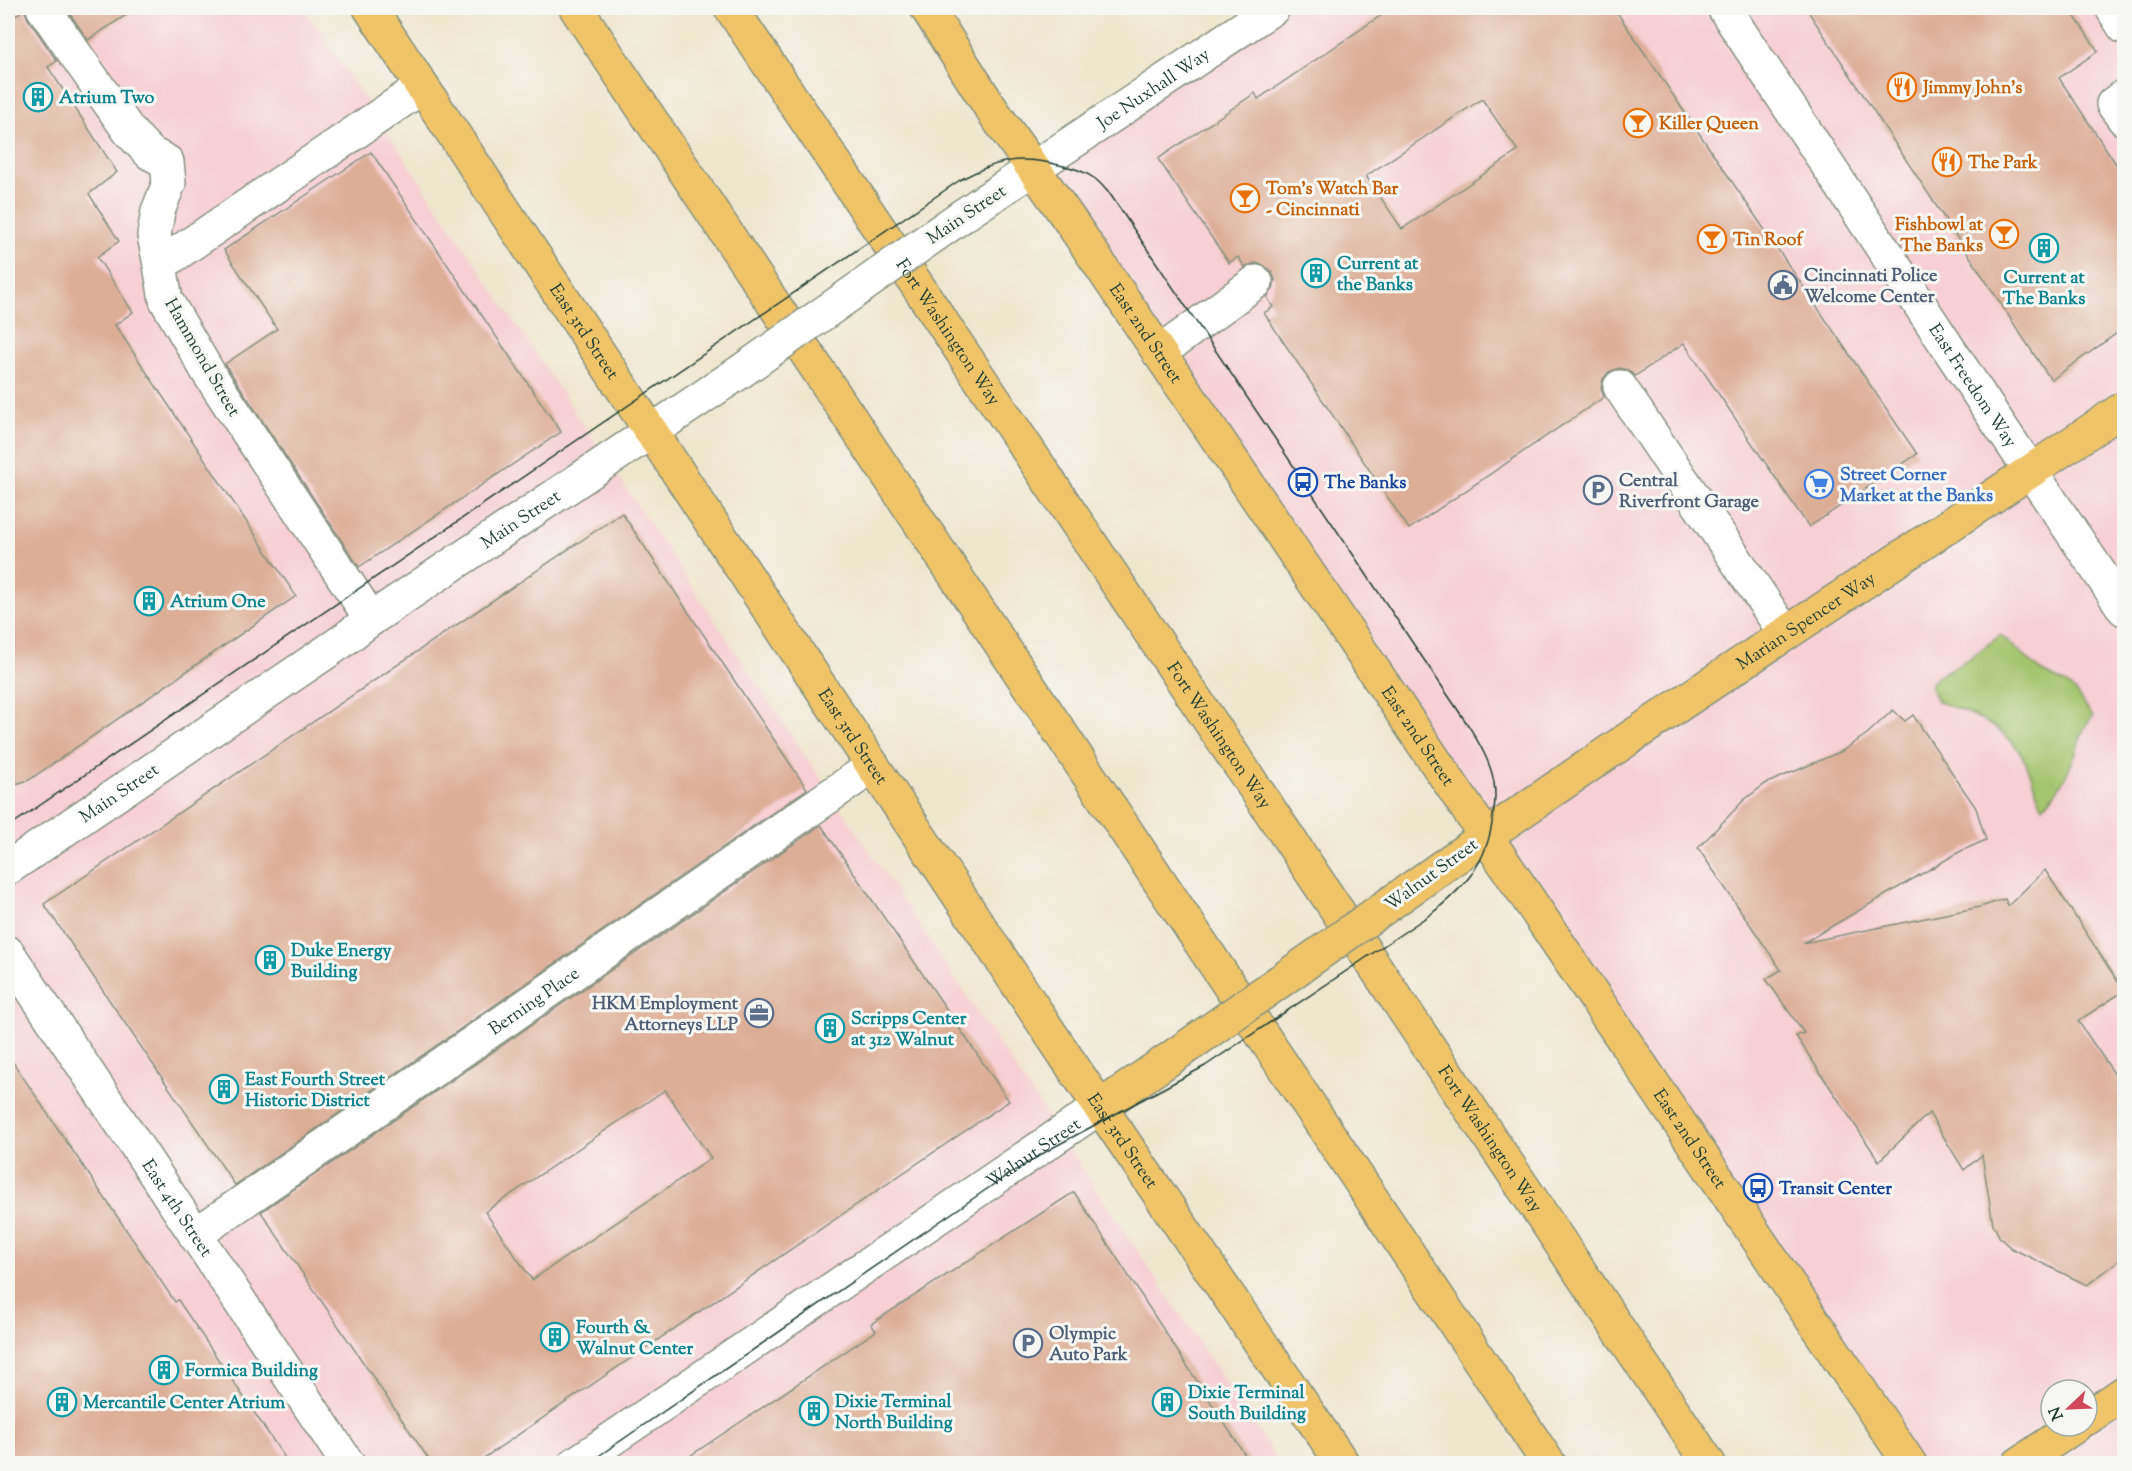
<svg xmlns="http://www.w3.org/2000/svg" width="2132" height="1471" viewBox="0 0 2132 1471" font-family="'Sorts Mill Goudy',serif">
  <rect width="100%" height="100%" fill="#f6f6f2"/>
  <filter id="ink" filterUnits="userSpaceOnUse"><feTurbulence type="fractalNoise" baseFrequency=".0167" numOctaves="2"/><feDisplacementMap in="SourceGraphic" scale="12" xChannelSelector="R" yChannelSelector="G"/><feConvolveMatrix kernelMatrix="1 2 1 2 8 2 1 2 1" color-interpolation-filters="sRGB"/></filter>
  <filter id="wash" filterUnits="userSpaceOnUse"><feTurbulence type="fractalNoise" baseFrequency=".008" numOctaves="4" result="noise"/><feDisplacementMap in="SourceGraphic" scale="24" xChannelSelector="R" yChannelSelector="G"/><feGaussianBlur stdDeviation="1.35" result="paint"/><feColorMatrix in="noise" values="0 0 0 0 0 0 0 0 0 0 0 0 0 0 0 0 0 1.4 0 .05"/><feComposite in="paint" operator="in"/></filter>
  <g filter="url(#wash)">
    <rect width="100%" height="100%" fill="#efe6ce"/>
    <path fill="#f7cfd4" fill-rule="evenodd" d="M8,8H304L1280,1463H8Z
      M1273,8H2124V1463H1910L1032,169ZM2051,1390H2087V1426H2051Z"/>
    <path fill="#a4c46d" stroke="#628050" stroke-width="1.5" d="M2001,635L2042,672L2065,683L2074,690L2093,717C2082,725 2080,742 2075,755C2068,773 2058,793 2043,807C2035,793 2033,777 2026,763C2008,726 1973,715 1937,701L1931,688V683L1936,677L1968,659Z"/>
    <g id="blocks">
      <path fill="#ddae96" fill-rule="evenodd" d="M66,8H137L88,40Z
        M1392,8H1614L1917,454L1809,527L1684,343L1635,376L1628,370L1619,368L1609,372L1603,379L1601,388L1604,397L1409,529L1264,313L1273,307L1267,297L1273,289L1275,279L1271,271L1263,265L1255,263L1245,267L1238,257L1229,263L1158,159L1255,93L1258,99ZM1482,99L1518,151L1402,229L1366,176Z
        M1806,8H2069L2098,51L2059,78L2124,176V328L2051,380Z
        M24,9L28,19L57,61L48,67L117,172L89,194L119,241L97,257L133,312L115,325L296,596L29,780L8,786V22Z
        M371,152L561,432L359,567L225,364L277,329L224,250Z
        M622,513L807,789L235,1185L44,904Z
        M1893,710L1905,721L1913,715L1976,808L1986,840L1961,851L1803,943L1980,907L2005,899L2008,906L2045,870L2124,991L2078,1021L2124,1088V1257L2087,1285L2011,1248L2000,1238L1993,1224L1982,1155L1964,1170L1929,1113L1879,1161L1796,1036L1804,1033L1766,979L1781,970L1698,848L1744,800L1765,784L1842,751L1867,734Z
        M821,825L1009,1101L475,1464H432L261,1212ZM665,1090L711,1158L532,1280L485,1212Z
        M8,1055L175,1302L178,1300L289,1464H8Z
        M1074,1192L1251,1464H678L876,1331L871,1324Z"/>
    </g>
  </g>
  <g filter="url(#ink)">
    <use href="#blocks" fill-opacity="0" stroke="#879281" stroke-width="1.5"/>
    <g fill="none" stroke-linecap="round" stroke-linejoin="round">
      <g stroke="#879281" stroke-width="36">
        <g id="minor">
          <path d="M43,8L129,131L150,153L167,162L169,183L158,211L154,235L160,265"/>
          <path id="s1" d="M1724,8L1988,408L2124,609"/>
          <path d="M2112,8L2124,27"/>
          <path d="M2124,96L2113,104L2124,119"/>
          <path id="s2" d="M962,216L1273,8"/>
          <path d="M1159,353L1256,282"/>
          <path d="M1620,387L1785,633"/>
          <path d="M371,619L208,372L166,300L160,265L422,87"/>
          <path id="s3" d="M8,868L341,642L371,619L740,372"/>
          <path id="s4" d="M8,953L348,1464"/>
          <path id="s5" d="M195,1235L873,766"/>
          <path id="s6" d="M575,1464L1100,1107"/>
        </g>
      </g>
      <g stroke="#879281" stroke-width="36">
        <g id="major">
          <path id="s7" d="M370,8L1064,1054L1343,1464"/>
          <path id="s8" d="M927,8L992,110L1071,222L1910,1464"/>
          <path id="s9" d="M1412,888C1646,722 1888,569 2124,408"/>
          <path d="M1100,1107L1191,1044"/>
          <path d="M2087,1418L2124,1393"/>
          <path d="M2019,1464L2075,1426"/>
        </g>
      </g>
      <g stroke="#879281" stroke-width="36">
        <g id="highway">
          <path d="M576,8L1549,1464"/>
          <path id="s10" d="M731,8L1709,1464"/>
        </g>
      </g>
      <use href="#minor" stroke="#fff" stroke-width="33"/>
      <use href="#major" stroke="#efc469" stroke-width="33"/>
      <use href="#highway" stroke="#efc469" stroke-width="33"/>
      <path stroke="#1f3d34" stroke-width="1.5" d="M8,827L960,180C997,160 1018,155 1059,165C1070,167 1084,171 1094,178C1100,182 1105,189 1110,194L1470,728C1480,745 1491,763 1494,783C1496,794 1495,805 1493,816C1488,862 1466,886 1431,914L1205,1066L1052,1148L1003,1178L587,1464"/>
      <g stroke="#879281" stroke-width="36" stroke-linecap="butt">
        <path id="minor-bridge" d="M740,372L962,216"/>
      </g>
      <g stroke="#879281" stroke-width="36" stroke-linecap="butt">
        <path id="major-bridge" d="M1191,1044L1412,888"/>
      </g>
      <use href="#minor-bridge" stroke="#fff" stroke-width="33"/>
      <use href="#major-bridge" stroke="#efc469" stroke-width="33"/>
    </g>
  </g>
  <defs>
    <g id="restaurant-ring" transform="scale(1.5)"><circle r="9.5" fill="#f6f6f2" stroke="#e8710a" stroke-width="1.5"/><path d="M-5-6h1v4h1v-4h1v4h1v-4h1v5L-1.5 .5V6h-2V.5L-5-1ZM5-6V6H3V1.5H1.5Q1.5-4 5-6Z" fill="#e8710a"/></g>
    <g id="building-ring" transform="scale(1.5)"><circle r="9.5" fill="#f6f6f2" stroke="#0f9aa8" stroke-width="1.5"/><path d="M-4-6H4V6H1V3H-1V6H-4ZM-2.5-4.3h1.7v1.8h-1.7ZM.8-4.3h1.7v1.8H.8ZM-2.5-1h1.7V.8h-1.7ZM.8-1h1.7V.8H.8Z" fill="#0f9aa8"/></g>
    <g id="bar-ring" transform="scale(1.5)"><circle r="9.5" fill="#f6f6f2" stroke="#e8710a" stroke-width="1.5"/><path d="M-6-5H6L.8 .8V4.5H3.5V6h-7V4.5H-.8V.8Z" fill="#e8710a"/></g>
    <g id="civic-ring" transform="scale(1.5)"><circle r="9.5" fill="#f6f6f2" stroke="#5c6f8a" stroke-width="1.5"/><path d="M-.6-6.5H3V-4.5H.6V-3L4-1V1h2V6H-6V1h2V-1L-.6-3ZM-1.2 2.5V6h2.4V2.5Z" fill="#5c6f8a"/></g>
    <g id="bus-ring" transform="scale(1.5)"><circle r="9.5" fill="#f6f6f2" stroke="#1a4fb4" stroke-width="1.5"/><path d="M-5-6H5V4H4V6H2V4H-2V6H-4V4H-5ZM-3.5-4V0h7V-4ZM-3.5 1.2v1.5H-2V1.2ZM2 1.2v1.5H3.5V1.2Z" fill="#1a4fb4"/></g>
    <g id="supermarket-ring" transform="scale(1.5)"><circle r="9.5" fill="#f6f6f2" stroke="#3f7fe0" stroke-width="1.5"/><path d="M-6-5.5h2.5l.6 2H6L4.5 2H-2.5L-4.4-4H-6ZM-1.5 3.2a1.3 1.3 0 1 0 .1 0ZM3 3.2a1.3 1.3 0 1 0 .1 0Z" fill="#3f7fe0"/></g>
    <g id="parking-ring" transform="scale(1.5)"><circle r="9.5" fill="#f6f6f2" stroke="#5c6f8a" stroke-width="1.5"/><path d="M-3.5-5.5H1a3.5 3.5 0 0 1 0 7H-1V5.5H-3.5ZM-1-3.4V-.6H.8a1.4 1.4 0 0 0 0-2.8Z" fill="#5c6f8a"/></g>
    <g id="office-ring" transform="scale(1.5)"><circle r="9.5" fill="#f6f6f2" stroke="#5c6f8a" stroke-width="1.5"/><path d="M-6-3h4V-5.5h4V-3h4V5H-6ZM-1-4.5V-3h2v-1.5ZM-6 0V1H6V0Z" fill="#5c6f8a"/></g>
  </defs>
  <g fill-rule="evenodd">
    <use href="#restaurant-ring" x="1902" y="87"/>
    <use href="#building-ring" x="38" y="97"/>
    <use href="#bar-ring" x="1638" y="123"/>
    <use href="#restaurant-ring" x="1947" y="162"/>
    <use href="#bar-ring" x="1245" y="198"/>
    <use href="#bar-ring" x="2004" y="234"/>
    <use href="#bar-ring" x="1712" y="239"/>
    <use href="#building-ring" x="2044" y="248"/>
    <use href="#building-ring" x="1316" y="273"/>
    <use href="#civic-ring" x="1783" y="285"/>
    <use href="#bus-ring" x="1303" y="482"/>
    <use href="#supermarket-ring" x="1819" y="484"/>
    <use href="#parking-ring" x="1598" y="490"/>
    <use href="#building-ring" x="149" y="601"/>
    <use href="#building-ring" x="270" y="960"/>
    <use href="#office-ring" x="759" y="1013"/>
    <use href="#building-ring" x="830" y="1028"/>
    <use href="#building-ring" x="224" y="1089"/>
    <use href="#bus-ring" x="1758" y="1188"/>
    <use href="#building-ring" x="555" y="1337"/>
    <use href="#parking-ring" x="1028" y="1343"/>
    <use href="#building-ring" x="164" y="1370"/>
    <use href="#building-ring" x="62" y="1402"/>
    <use href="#building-ring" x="1167" y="1402"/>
    <use href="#building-ring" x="814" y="1411"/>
  </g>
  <g text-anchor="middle" stroke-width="6" stroke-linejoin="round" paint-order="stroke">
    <g font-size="18" font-weight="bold" fill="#c56008" stroke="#f6f6f2" text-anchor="start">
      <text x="1923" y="93">Jimmy John's</text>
      <text x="1659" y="129">Killer Queen</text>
      <text x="1968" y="168">The Park</text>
      <text x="1266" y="194">Tom's Watch Bar<tspan x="1266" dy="21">- Cincinnati</tspan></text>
      <text x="1983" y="230" text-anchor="end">Fishbowl at<tspan x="1983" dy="21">The Banks</tspan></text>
      <text x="1733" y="245">Tin Roof</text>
    </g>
    <g font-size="18" fill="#1f3d34" stroke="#f6f6f2">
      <text dy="6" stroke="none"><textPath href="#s2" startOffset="230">Joe Nuxhall Way</textPath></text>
      <text transform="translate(966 214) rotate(-34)" y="6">Main Street</text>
      <text dy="6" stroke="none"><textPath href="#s7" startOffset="388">East 3rd Street</textPath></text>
      <text dy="6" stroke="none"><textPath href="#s10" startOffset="390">Fort Washington Way</textPath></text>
      <text dy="6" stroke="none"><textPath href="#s8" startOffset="392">East 2nd Street</textPath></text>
      <text transform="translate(203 357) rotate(60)" y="6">Hammond Street</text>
      <text dy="6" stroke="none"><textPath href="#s1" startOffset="452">East Freedom Way</textPath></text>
      <text dy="6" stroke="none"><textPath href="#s3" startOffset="620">Main Street</textPath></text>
      <text dy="6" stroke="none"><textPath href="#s9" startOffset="476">Marian Spencer Way</textPath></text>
      <text dy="6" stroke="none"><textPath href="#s10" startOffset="876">Fort Washington Way</textPath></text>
      <text dy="6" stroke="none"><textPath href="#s8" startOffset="878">East 2nd Street</textPath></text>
      <text dy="6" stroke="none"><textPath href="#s7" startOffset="874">East 3rd Street</textPath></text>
      <text dy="6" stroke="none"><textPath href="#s3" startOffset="134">Main Street</textPath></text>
      <text transform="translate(1431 874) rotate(-36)" y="6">Walnut Street</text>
      <text dy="6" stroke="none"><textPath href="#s5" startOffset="412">Berning Place</textPath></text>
      <text dy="6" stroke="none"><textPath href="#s10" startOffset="1362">Fort Washington Way</textPath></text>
      <text dy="6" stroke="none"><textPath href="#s8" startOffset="1364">East 2nd Street</textPath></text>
      <text dy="6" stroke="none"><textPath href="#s7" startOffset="1360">East 3rd Street</textPath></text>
      <text dy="6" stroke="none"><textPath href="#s6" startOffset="554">Walnut Street</textPath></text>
      <text dy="6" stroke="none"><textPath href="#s4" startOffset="306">East 4th Street</textPath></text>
    </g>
    <g font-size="18" font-weight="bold" fill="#0d838f" stroke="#f6f6f2" text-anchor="start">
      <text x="59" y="103">Atrium Two</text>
      <text x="1337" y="269">Current at<tspan x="1337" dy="21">the Banks</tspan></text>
      <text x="2044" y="283" text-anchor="middle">Current at<tspan x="2044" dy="21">The Banks</tspan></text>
      <text x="170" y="607">Atrium One</text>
      <text x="291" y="956">Duke Energy<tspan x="291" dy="21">Building</tspan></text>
      <text x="851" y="1024">Scripps Center<tspan x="851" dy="21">at 312 Walnut</tspan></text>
      <text x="245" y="1085">East Fourth Street<tspan x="245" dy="21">Historic District</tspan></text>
      <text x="576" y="1333">Fourth &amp;<tspan x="576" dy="21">Walnut Center</tspan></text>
      <text x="185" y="1376">Formica Building</text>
      <text x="1188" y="1398">Dixie Terminal<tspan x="1188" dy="21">South Building</tspan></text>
      <text x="835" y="1407">Dixie Terminal<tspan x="835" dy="21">North Building</tspan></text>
      <text x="83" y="1408">Mercantile Center Atrium</text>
    </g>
    <g font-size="18" font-weight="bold" fill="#4e5e75" stroke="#f6f6f2" text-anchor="start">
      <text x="1804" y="281">Cincinnati Police<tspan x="1804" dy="21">Welcome Center</tspan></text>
      <text x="1619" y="486">Central<tspan x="1619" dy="21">Riverfront Garage</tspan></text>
      <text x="738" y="1009" text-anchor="end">HKM Employment<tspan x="738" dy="21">Attorneys LLP</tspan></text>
      <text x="1049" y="1339">Olympic<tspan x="1049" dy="21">Auto Park</tspan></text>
    </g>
    <g font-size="18" font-weight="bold" fill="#366cbe" stroke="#f6f6f2" text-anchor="start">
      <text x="1840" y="480">Street Corner<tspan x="1840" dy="21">Market at the Banks</tspan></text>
    </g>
    <g font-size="18" font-weight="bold" fill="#164399" stroke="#f6f6f2" text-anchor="start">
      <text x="1324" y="488">The Banks</text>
      <text x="1779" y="1194">Transit Center</text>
    </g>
  </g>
  <rect width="2132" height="1471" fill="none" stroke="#f6f6f2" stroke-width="30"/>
  <g transform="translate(2069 1408) rotate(247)"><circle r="28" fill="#f6f6f2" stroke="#a0aca6" stroke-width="1.5"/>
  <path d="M0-4.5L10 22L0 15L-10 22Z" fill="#d1495b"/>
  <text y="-9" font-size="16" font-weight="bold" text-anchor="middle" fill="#1f3d34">N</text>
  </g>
</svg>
